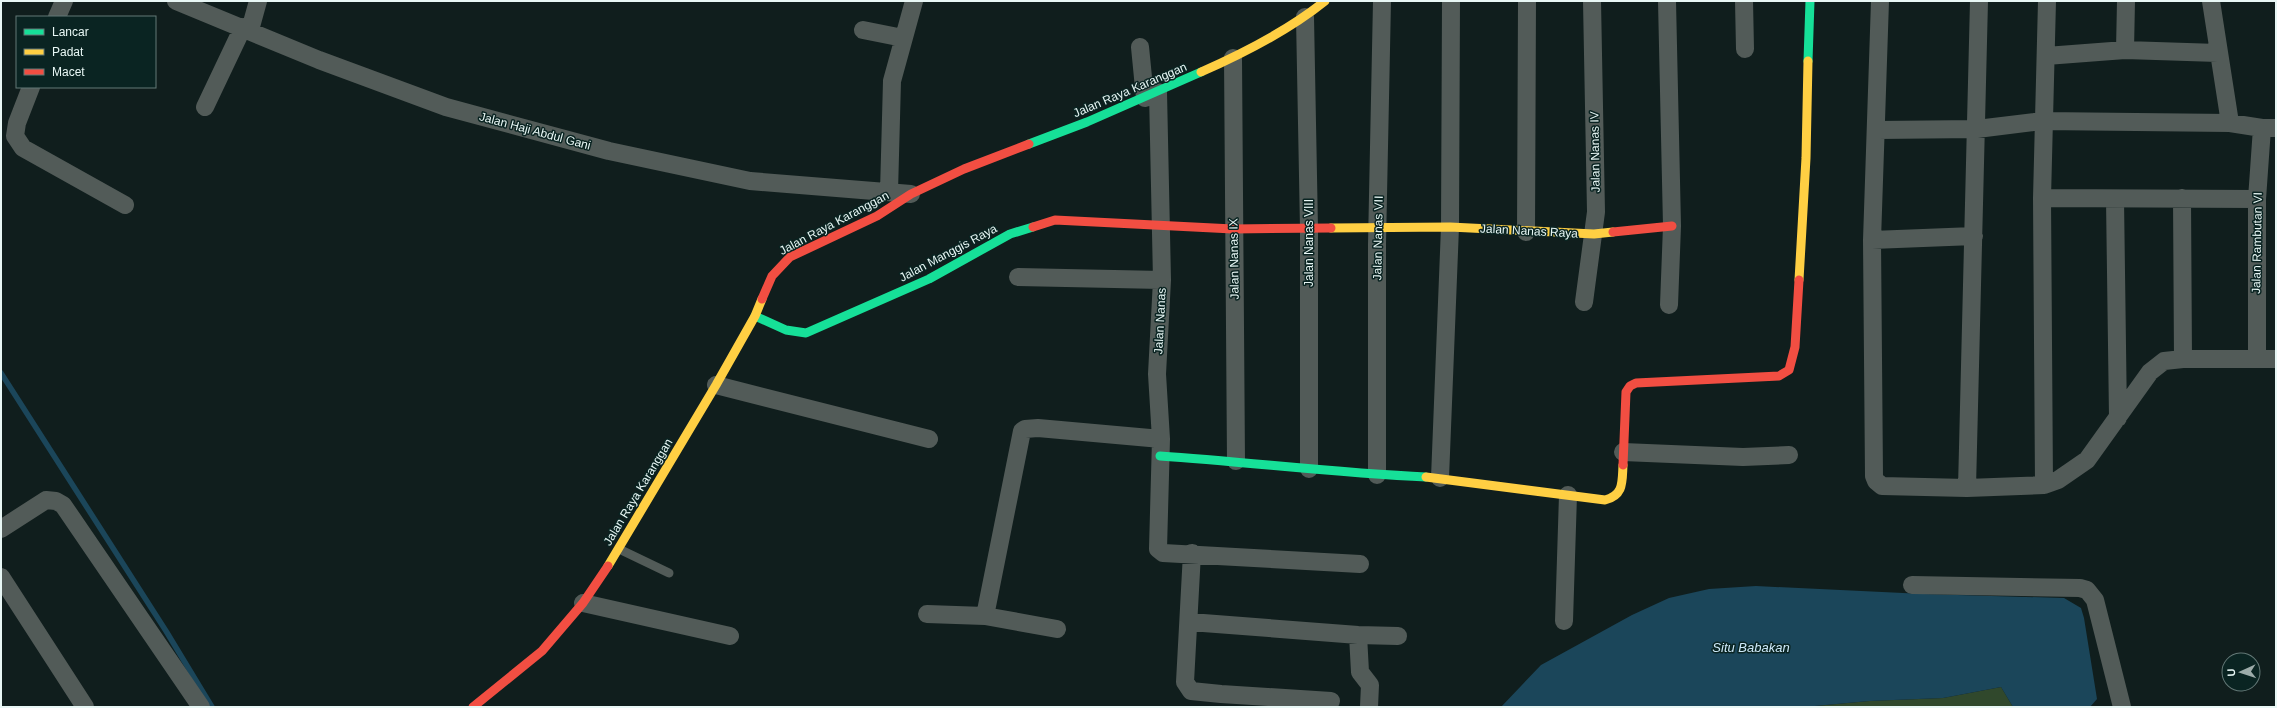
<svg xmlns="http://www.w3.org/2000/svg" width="2277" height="708" viewBox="0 0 2277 708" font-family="Helvetica,sans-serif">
  <rect width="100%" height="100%" fill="#101e1d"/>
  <path fill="#30482c" d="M2001,687L2013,707H1804L1869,701L1943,698Z"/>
  <path fill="#1b465a" d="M1756,586L1924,594L2064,598L2081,608L2084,618L2097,699L2090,707H2013L2001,687L1943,698L1869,701L1804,707H1501L1541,665L1632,615L1669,598L1709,589Z"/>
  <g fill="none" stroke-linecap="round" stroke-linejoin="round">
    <path stroke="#1b465a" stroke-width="5.5" d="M1,373L166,631L212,707"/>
    <path stroke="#525b58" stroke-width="9" d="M619,549L669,573"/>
    <path stroke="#525b58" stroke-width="18" d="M176,1L319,60L446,107L609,151L750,181L911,194
      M1667,1L1672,226L1669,305
      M1744,1L1745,49
      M1880,1L1872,240L1874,476L1876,481L1882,486L1967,488L2044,485L2058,480L2087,460L2150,372L2164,361L2183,359H2276
      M2211,1L2230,123
      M57,17L64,1
      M1305,17L1309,229V469
      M250,30L258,1
      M863,30L903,38
      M1140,47L1145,98
      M2125,50L2126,1
      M2046,56L2125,50L2218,53
      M1233,58L1236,461
      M31,87L17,123L15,136L23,148L125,205
      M1158,92L1162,280L1157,374L1161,439L1158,549L1163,553L1360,564
      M205,107L243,27
      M1877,130L1977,129L2042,121L2230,123L2262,128H2276
      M889,192L892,81L914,1
      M2042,198L2257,199
      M2182,198L2183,359
      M2115,199L2118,418
      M1526,232L1527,1
      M1872,240L1974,236
      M1018,277L1162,280
      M1584,302L1596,212L1592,1
      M2257,359V199L2262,128
      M716,385L929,439
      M1623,452L1743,457L1789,455
      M1377,475V244L1382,1
      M1440,478L1450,227L1451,1
      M2044,485L2042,198L2047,1
      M1967,488L1979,1
      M1,529L46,500L56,501L63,505L201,707
      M1192,553L1185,682L1191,691L1221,694L1331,701
      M1,577L85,707
      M1912,585L2080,588L2087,590L2095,600L2122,707
      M583,603L730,636
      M927,614L985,616L1057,629
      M985,616L1022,431L1025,429L1038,428L1161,439
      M1564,621L1568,495
      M1190,622L1358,635L1398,636
      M1358,635L1360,672L1370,685L1369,707"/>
    <path stroke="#16e098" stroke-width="9" d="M1808,61L1810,1
      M1029,144L1087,122L1201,72
      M755,316L786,330L806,333L929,279L1010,234L1033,227
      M1160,456C1249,462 1337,473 1426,477"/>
    <path stroke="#ffcf43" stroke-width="9" d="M1201,72C1244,53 1288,31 1325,1
      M1331,228L1450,227L1594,234L1613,232
      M1799,280L1806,158L1808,61
      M1426,477L1605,500C1624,495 1622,482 1623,465
      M608,566L716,385L755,316L762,299"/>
    <path stroke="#f24e42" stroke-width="9" d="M1033,227L1055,220L1233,229L1331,228
      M1613,232L1672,226
      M762,299L772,276L790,257L877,216L911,194L964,169L1029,144
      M1623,465L1626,392L1630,386L1636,383L1779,376L1789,370L1795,347L1799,280
      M473,707L542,651L583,603L608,566"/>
  </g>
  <g text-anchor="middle" stroke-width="3" stroke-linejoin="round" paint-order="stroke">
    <g font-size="12" fill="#e8f7f5" stroke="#0a2422">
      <text transform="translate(1130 90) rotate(-23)" y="4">Jalan Raya Karanggan</text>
      <text transform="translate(535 131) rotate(15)" y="4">Jalan Haji Abdul Gani</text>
      <text transform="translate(1595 152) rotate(-91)" y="4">Jalan Nanas IV</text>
      <text transform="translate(834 223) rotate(-28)" y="4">Jalan Raya Karanggan</text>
      <text transform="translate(1529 231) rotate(3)" y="4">Jalan Nanas Raya</text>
      <text transform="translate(1378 238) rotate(-89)" y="4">Jalan Nanas VII</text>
      <text transform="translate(1309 243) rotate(-90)" y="4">Jalan Nanas VIII</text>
      <text transform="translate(2257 243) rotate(-89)" y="4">Jalan Rambutan VI</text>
      <text transform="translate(948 253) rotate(-28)" y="4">Jalan Manggis Raya</text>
      <text transform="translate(1234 259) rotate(-91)" y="4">Jalan Nanas IX</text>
      <text transform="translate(1160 321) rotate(-87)" y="4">Jalan Nanas</text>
      <text transform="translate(638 492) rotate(-59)" y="4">Jalan Raya Karanggan</text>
    </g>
    <g font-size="13" font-style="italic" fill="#cde9f9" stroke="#0a2422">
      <text x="1751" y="652">Situ Babakan</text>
    </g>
  </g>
  <rect width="2277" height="708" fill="none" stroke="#e8f7f5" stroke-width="4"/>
  <rect x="16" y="16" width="140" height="72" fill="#0a2422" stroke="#637876"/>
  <rect x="24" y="29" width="20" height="6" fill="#16e098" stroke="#637876"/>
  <text x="52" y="36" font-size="12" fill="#e8f7f5">Lancar</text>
  <rect x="24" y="49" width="20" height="6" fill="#ffcf43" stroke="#637876"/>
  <text x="52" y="56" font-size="12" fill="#e8f7f5">Padat</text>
  <rect x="24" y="69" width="20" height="6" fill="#f24e42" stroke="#637876"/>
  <text x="52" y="76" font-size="12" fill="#e8f7f5">Macet</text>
  <g transform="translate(2241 672) rotate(267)"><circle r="19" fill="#0a2422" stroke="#637876"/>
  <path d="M0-3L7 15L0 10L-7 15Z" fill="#9caba9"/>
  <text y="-6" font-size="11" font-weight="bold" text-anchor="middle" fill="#e8f7f5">U</text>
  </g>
</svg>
